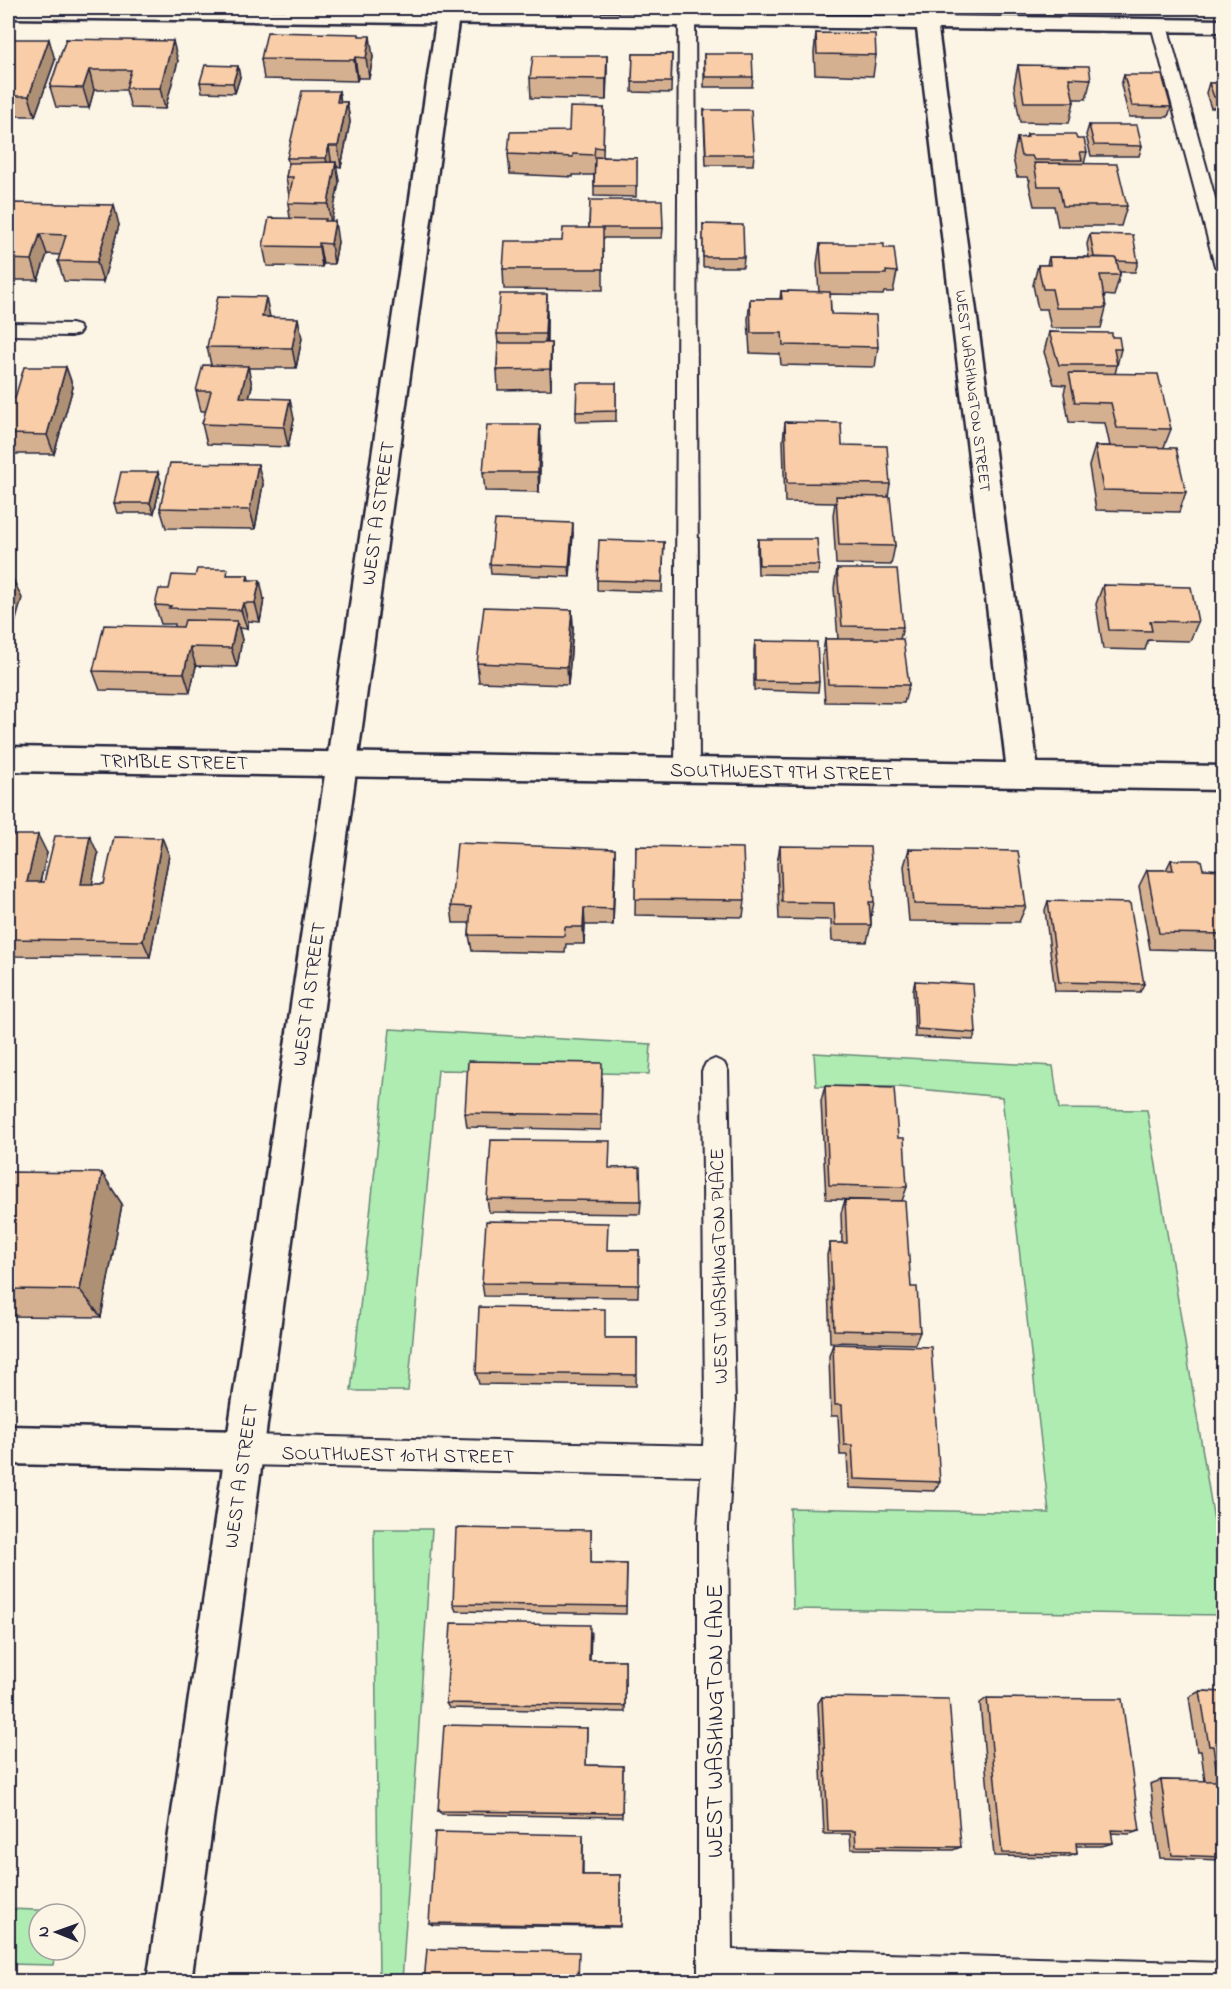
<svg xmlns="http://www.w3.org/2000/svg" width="1231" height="1989" viewBox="0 0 1231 1989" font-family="'Indie Flower',sans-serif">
  <rect width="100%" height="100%" fill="#fcf5e5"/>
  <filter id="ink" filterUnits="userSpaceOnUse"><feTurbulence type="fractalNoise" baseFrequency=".0167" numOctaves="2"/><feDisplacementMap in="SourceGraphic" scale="12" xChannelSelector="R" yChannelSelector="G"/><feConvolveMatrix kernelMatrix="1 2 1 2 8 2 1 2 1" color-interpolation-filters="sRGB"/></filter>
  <g filter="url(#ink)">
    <path fill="#aeecb2" stroke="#688776" stroke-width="1.5" d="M390,1029L651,1044L649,1074L438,1070L408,1391H351Z
      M814,1053L1053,1066L1059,1109L1147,1110L1218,1545H1223V1615L793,1609L790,1508L1049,1513L1002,1097L898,1087L816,1086Z
      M374,1529H432L402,1981H379Z
      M8,1909L63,1911V1914H39V1950H56L53,1965L8,1964Z"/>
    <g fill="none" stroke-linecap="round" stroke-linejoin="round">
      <g stroke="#22223b" stroke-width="4">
        <path id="lane" d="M679,8H695L699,769L695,776L687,778L679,776L675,769Z
          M1159,20L1167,25L1224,230V272L1215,266L1151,25Z
          M8,323L71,324L78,326L81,330L78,334L71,336L8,335Z
          M715,1059L724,1063L728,1071L735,1404L728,1528L732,1950L1224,1963V1982H698V1528L701,1476L243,1465L232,1461L228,1450L232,1439L243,1435L703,1446L705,1404L702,1071L706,1063Z"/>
      </g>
      <g stroke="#22223b" stroke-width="5">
        <path id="street" d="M8,8L915,16V8H935L937,16L1224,20V32L938,29L1037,763L1224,766V790L8,771V747L1006,763L917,29L8,18Z
          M8,1426L243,1431L257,1436L262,1450L257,1464L243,1469L8,1464Z"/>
      </g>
      <g stroke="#22223b" stroke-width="5">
        <path id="secondary" d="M438,8H460L191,1982H147Z"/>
      </g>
      <use href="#lane" fill="#fcf5e5" fill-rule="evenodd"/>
      <use href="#street" fill="#fcf5e5" fill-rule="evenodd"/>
      <use href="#secondary" fill="#fcf5e5" fill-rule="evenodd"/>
    </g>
    <path fill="#d5b090" stroke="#22223b" stroke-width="1.5" d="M816,33L876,55L873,76L815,74L814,53Z
      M360,36L373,57L369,78H358L357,81L264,79L261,59Z
      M66,39L178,61L165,109L131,108L126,90H94L89,108L56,107L50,87Z
      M8,52L55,60L35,116H8Z
      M633,54H672L671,93L632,92Z
      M704,54L753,77L752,87H704Z
      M607,56L606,100L531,98L530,78Z
      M1018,65L1091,79L1086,99H1073L1074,102L1069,123L1020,122L1014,86Z
      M1124,75L1171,107L1168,117H1129L1121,85Z
      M240,77L235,93L202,92L200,82Z
      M1209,83H1224V108H1211L1206,93Z
      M339,91L341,102H347L350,122L341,167L336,166L339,182L331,221L338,242L334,264H323L322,267L267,266L263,246L290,218L288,203L289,196L286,177L289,165L287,158Z
      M604,108L603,157L637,158L636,197L594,196V175H573V177L510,174L508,154L569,131Z
      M704,110L754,154L753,165H706L704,121Z
      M1089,125L1142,146L1139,156H1091L1086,135Z
      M1027,134L1077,139L1087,152L1084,164L1127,206L1121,226H1058L1054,206H1034L1029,184L1030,180H1029L1028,177H1017L1013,158L1017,138H1026Z
      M590,200L663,228L662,238H603V290L504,289L503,269L589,228Z
      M8,221L119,225L103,282L64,281L58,261L60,255L47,254L38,280H8Z
      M703,224L744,257L743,267H703Z
      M1090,234L1138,262L1135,272H1120V275L1114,296L1104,295L1106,308L1101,328H1051L1047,309H1038L1033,285L1038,265H1047L1049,257H1089L1087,244Z
      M820,244L884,248L897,272L893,292H884L883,295L830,294L831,314L878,347L875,367L781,365L780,354L750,353L748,319L750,299H780L781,291L819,292L817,264Z
      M547,314V343H551V389L498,390L497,370L498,343L497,334Z
      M270,317L302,338L296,368H248L252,386L249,397L294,419L288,447L207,444L202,424L206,411H201L196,391L211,365L207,347Z
      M1049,332L1112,337L1121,349L1115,374L1171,429L1164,447L1186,492L1179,512L1096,510L1089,466L1095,446H1110L1105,423L1069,422L1064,393L1066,385L1054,384L1044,352Z
      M66,367L73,387L54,454H8V398H15Z
      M616,383V421L576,422V412Z
      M785,422L842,445L890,484L888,497L895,546L891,565L836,564L833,515L835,503L785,502L783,441Z
      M541,445L539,492L485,491L483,472Z
      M161,482L154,513H117L114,503Z
      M263,484L255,529L166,528L160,508Z
      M573,533L570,577L491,574L490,564Z
      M758,539L819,565L818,575L758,574L757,549Z
      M664,542L662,592L597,590V580Z
      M837,569L903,627L900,639L909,685L904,703L825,702L822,658L825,639H838L834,588Z
      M229,575H248L249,580L264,599L260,622L248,621L247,629L239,628L242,640L237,667L196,666L190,692L100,690L93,671L175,627V624H161L155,605L195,576Z
      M1103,585L1198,622L1190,641L1148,640L1145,650L1103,649L1096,604Z
      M572,610L573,629L568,685L479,682L477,663Z
      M755,641L819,682L818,692L754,690V650Z
      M8,835L47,853L40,882H44L98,854L92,884H104L162,838L169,855L150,957L8,956Z
      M636,846L745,900L743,917L635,915Z
      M780,846L874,902L871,917V925L867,942L832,941L831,920L779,919L777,863Z
      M909,849L1026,906L1019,922L909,921L904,866Z
      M1171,860L1203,869L1224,870V951L1150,949L1139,886L1147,870H1166Z
      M615,866L613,925H585L584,944H566L565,953L472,951L469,935L470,923H453L451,906Z
      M1048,901L1144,984L1140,992L1055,991L1045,910Z
      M915,981L976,1033L973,1040L915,1037L913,990Z
      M602,1078L601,1130L467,1127L465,1113Z
      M825,1086L898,1138L907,1187L902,1201L826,1199L821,1101Z
      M609,1168L641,1201L640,1214L489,1212L487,1199Z
      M8,1172L122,1204L101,1317L8,1316Z
      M845,1200L911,1287L920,1332L915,1344L830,1342L827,1255L830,1243H842L841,1213Z
      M608,1250H639L638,1297L484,1296L482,1283Z
      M605,1338H637L636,1386L479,1384L476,1373Z
      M833,1344L940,1482L934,1491L849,1488L847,1455H840L838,1416H831L829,1356Z
      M591,1530V1563L627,1564L626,1614L456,1611L453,1604Z
      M591,1632L590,1660H625V1712L449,1708L446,1703Z
      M1200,1691L1224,1692V1860L1160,1858L1150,1784L1161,1780L1205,1781L1201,1751H1197L1189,1697Z
      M822,1697L961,1847L953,1850L851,1849L850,1834H824L818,1703Z
      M987,1698L1140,1831L1129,1834L1111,1833L1113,1843L1102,1846H1076L1077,1854L1067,1857L994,1856L980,1703Z
      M587,1728L586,1765L623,1766L622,1817L442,1814L438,1811Z
      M583,1835V1875H620V1927L433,1925L429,1923Z"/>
    <path fill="#ae9075" stroke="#22223b" stroke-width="1.5" d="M370,36L373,57L369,78L366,58Z
      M49,39L55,60L35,116L29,96Z
      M173,41L178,61L165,109L160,88Z
      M607,56V76L606,100V79Z
      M355,57L358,78L357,81L354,60Z
      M238,66L240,77L235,93L233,83Z
      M89,70L94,90L89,108L83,88Z
      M339,91L342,112L337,102Z
      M347,102L350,122L341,167L338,146Z
      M329,146L332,166L330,179L326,158Z
      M336,162L339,182L331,224L328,204Z
      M114,205L119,225L103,282L97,262Z
      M335,221L338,242L334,264L331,244Z
      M40,234L47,254L38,280L32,260Z
      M319,243L323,264L322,267L319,247Z
      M547,294V314L546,354L545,334Z
      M266,297L270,317H262Z
      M298,318L302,338L296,368L292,348Z
      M551,343V389L550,369Z
      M248,366L252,386L244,417L240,397Z
      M66,367L73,387L54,454L47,435Z
      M290,399L294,419L288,447L284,427Z
      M540,425L541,445L539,492L538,472Z
      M258,464L263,484L255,529L250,510Z
      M158,472L161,482L154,513L150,503Z
      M573,523V533L570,577L569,567Z
      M13,579L22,598L8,649V600Z
      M260,580L264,599L260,622L255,603Z
      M243,603L248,621L247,629L241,610Z
      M572,610L573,629L568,685L567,667Z
      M237,621L242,640L237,667L231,648Z
      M190,647L196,666L190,692L184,673Z
      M38,835L47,853L36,899L27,882Z
      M90,836L98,854L89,901L81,884Z
      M162,838L169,855L150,957L143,941Z
      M615,849V866L613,925V909Z
      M584,908L585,925L584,944L583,927Z
      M102,1173L122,1204L101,1317L80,1290Z"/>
    <path fill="#f8cda7" stroke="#22223b" stroke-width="1.5" d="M267,32L359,34V36H370L366,58L355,57L354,60L261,59Z
      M816,33L875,34L876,55L817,54Z
      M14,39H49L29,96H8V52Z
      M66,39L173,41L160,88H126L131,70H89L83,88L50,87Z
      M633,54H672L671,82H632Z
      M704,54H752L753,77H705Z
      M533,56H607L606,79L530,78Z
      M205,65L238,66L233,83L200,82Z
      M1018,65L1089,66L1091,79L1069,78L1074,102H1024Z
      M1124,75H1162L1171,107L1132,106Z
      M1209,83H1224V98L1214,97Z
      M302,91H339L337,102H347L338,146H329L326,158H287Z
      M570,107L604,108L603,148L595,147L594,155L573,154V157L508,154L510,132L569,131Z
      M704,110H751L754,154H706Z
      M1089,125H1137L1142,146L1094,145Z
      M1027,134H1075L1077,139H1084L1087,152H1080L1082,160H1034L1032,156H1021L1017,138L1028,137Z
      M595,157L637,158V186H594Z
      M336,162L328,204L288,203L293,177H286L289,163Z
      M1034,163L1117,164L1127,206H1063L1059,186H1038Z
      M590,200H662L663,228H589Z
      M14,203L114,205L97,262L58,261L66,235L40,234L32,260L8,259V221Z
      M269,218L326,219L325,221H335L331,244L319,243V247L263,246Z
      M703,224L743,225L744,257H703Z
      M563,228H603V269H503L505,241H562Z
      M1090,234L1133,235L1138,262L1117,261L1116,258L1094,257Z
      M820,244H884V248H894L897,272L886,271V274H822Z
      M1049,257L1116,258L1120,275H1100L1106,308H1056L1052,289H1043L1038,265H1050Z
      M781,291L830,292L831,314L876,315L878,347L783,345L782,333H751L750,299H782Z
      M500,294H547L545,334H497Z
      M218,296L266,297L262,317L298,318L292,348L207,347Z
      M1049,332L1112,333V337H1119L1121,349H1114L1117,365H1059Z
      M498,343H551L550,369L497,370Z
      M203,365L248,366L240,397L290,399L284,427L202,424L211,391H196Z
      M24,367H66L47,435L8,434V398H15Z
      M1069,373L1158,374L1171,429L1117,428L1111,403L1075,402Z
      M577,383H616V411L576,412Z
      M785,422L841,423L842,445L887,446L890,484L787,483Z
      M487,425H540L538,472H483Z
      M1095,446L1176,448L1186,492L1103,490Z
      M170,463L258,464L250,510L160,508Z
      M121,472H158L150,503H114Z
      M836,496L890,497L895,546L839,545Z
      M495,520L573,523L569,567L490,564Z
      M758,539H817L819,565H759Z
      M599,540L664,542L662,582L597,580Z
      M197,569H228L227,575H248L247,580H260L255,603H243L241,610L169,608L171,606L155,605L159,589H169L172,575L195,576Z
      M837,569H897L903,627L842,626Z
      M8,579H13L8,600Z
      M1103,585L1191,587L1198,622L1150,621L1152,631L1109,630Z
      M484,607L572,610L567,667L477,663Z
      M185,620L237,621L231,648L190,647L184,673L93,671L104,625L183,627Z
      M825,639H903L909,685L828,684Z
      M755,641L817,642L819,682L755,681Z
      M8,835H38L27,882H44L55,836H90L81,884H104L114,837L162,838L143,941L8,939Z
      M457,843L615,849L613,909L584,908L583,927H565L564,936L469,935L471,907L451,906Z
      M636,846L743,848L745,900L635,899Z
      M780,846L870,847L874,902H869L871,925H835L834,903L782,902Z
      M909,849L1018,851L1026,906L914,904Z
      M1171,860H1201L1203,869L1224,870V934L1159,933L1147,870H1173Z
      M1048,901L1130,903L1144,984L1059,982Z
      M915,981L973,984L976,1033L917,1029Z
      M468,1061L602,1063L601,1115L465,1113Z
      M825,1086L894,1088L898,1138H904L907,1187L829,1185Z
      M491,1140L610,1141L609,1168L640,1167L641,1201L487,1199Z
      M8,1172L102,1173L80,1290L8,1289Z
      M845,1200L905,1201L911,1287H917L920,1332L834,1330L830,1243H847Z
      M486,1221L608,1223L607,1250H639V1285L482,1283Z
      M479,1307L605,1309V1338H637V1375L476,1373Z
      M833,1344L931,1347L940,1482L854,1479L852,1445H844L842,1405H835Z
      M456,1528L591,1530V1563L627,1564L626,1606L453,1604Z
      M451,1623L590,1625L589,1660H625V1706L446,1703Z
      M1200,1691L1224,1692V1857L1172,1855L1161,1780L1218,1781L1213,1746H1209Z
      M822,1697L949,1699L961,1847L856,1846L855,1831H828Z
      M987,1698L1122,1699L1140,1831L1111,1830L1113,1843H1076L1077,1854L1002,1853Z
      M444,1725L587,1728L586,1765L623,1766L622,1813L438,1811Z
      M435,1832L583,1835L582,1875H620V1926L429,1923Z
      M427,1949L579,1952L578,1982H424Z"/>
  </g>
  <g text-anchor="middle" stroke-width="5" stroke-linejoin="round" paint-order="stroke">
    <g font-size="16" fill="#22223b" stroke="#fcf5e5">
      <text transform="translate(974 391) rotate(83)" y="6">WEST WASHINGTON STREET</text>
    </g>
    <g font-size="20" fill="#22223b" stroke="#fcf5e5">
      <text transform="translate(377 513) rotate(-82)" y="7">WEST A STREET</text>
      <text transform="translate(174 761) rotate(1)" y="7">TRIMBLE STREET</text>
      <text transform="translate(782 771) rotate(1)" y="7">SOUTHWEST 9TH STREET</text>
      <text transform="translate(308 994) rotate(-82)" y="7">WEST A STREET</text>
      <text transform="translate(718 1266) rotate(-91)" y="7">WEST WASHINGTON PLACE</text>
      <text transform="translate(398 1454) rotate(1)" y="7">SOUTHWEST 10TH STREET</text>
      <text transform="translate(240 1476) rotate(-82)" y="7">WEST A STREET</text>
    </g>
    <g font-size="24" fill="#22223b" stroke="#fcf5e5">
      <text transform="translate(714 1721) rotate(-90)" y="8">WEST WASHINGTON LANE</text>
    </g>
  </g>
  <rect width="1231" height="1989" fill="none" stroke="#fcf5e5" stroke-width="30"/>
  <rect x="15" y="15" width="1201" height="1959" fill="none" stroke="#22223b" stroke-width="2" filter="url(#ink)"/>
  <g transform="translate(57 1932) rotate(271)"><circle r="28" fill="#fcf5e5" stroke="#a5a1a1" stroke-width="1.5"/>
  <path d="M0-4.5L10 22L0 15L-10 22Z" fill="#22223b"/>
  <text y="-9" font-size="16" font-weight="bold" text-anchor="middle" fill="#22223b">N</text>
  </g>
</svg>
